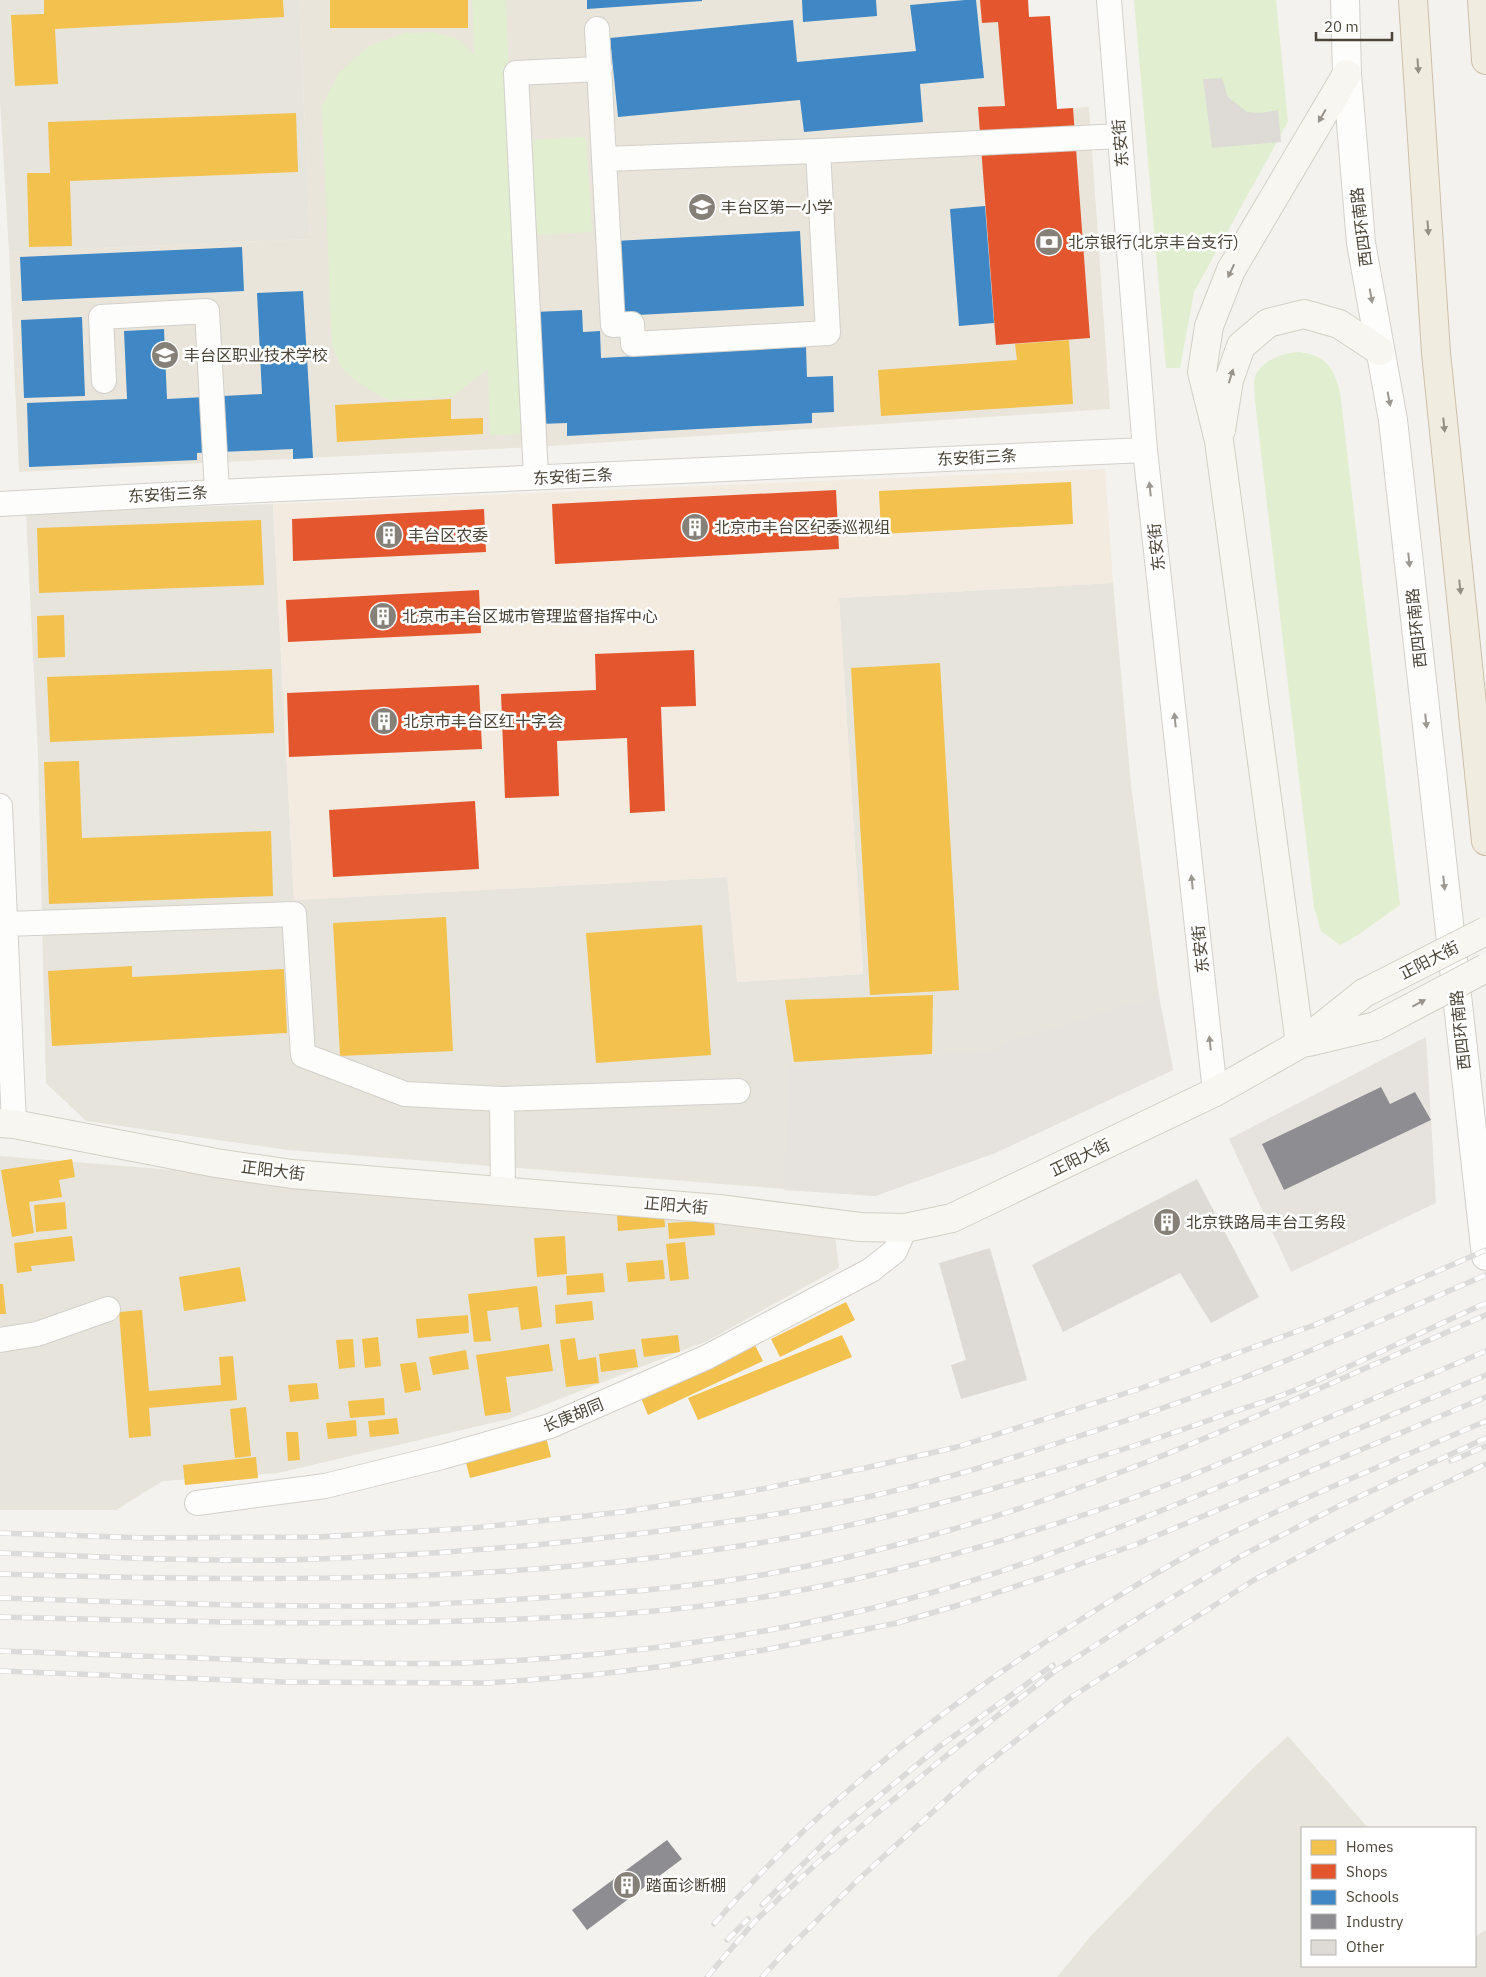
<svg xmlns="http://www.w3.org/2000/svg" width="1486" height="1977" viewBox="0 0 1486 1977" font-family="'IBM Plex Sans','Noto Sans SC',sans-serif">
  <rect width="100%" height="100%" fill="#f4f2ee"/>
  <path fill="#e7e4dc" d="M0,0H299L310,239L9,252L0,101Z
    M273,504L294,900L728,877L738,982L863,974L839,598L1113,583L1131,785L1159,996L1173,1070L995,1153L875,1196L288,1150L86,1121L46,1083L38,756L26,513Z
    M0,1156L719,1214L835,1235L839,1268L707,1341L509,1419L278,1473L163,1481L116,1510H0Z
    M1288,1736L1368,1828H1302V1966H1475V1936L1486,1930V1977H1057L1091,1936L1252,1769Z"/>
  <path fill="#f3ebdf" d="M1105,469L1113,583L839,598L863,974L737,982L727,877L294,900L273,504Z"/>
  <path fill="#e6e2de" d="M1426,1037L1436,1203L1291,1272L1229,1139Z"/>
  <path fill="#eae5da" d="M299,0H1028L1029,17L1050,16L1057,109L1089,107L1110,409L534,447L19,472L9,252L310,239Z"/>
  <path fill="#e1eecf" d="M472,0H506L522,434L490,435L488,369L452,397L388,400L358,383L341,367L332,346L322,106L339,73L369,46L405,33L432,32L456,38L475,56Z
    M1134,0H1276L1288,122L1194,292L1180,368H1166Z
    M586,137L592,232L537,235L531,140Z
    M1299,352C1325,355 1334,367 1340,392L1400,905L1358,935L1340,945L1321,931L1314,907L1255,401C1255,393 1253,383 1255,377C1261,360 1283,353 1299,352Z"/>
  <path fill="#e6e3df" d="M1159,996L1173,1070L995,1153L875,1196L784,1190L788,1067L994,1051L1007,1042Z"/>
  <path fill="#f2c14e" d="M44,0H283L284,17L55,29L58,84L15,86L11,15L44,14Z
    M330,0H468V28H330Z
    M296,113L298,172L70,181L72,246L29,247L27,173H50L48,122Z
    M1069,340L1073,404L881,416L878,370L1017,360L1015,344Z
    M451,399V419L483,418V434L337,442L335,405Z
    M1071,482L1073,524L881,534L879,491Z
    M261,520L264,585L39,593L37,528Z
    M64,615L65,657L38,658L37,616Z
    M940,663L959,990L870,995L851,668Z
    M272,669L274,733L50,742L47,677Z
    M79,761L82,838L271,831L273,896L49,904L44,762Z
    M446,917L453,1051L340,1056L333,923Z
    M702,925L711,1055L596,1063L586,933Z
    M132,966V977L284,969L287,1033L52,1046L48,971Z
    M933,995L932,1054L794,1062L785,1000Z
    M72,1159L75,1177L59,1180L62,1197L29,1202L34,1233L12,1237L1,1170Z
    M65,1202L67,1229L36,1232L34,1205Z
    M664,1212L665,1227L618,1231L617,1215Z
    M714,1220L715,1235L669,1239L668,1223Z
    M72,1236L75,1261L31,1266L32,1271L17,1273L14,1243Z
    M565,1236L567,1274L537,1277L534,1238Z
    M685,1242L689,1279L670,1281L666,1244Z
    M663,1260L665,1279L628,1282L626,1263Z
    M240,1267L246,1301L184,1311L179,1277Z
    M603,1273L605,1292L567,1295L566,1276Z
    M0,1284H3L6,1314H0Z
    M537,1286L542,1327L521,1330L518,1307L487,1311L491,1341L474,1342L468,1294Z
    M592,1301L594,1320L556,1324L555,1305Z
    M846,1302L855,1320L780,1357L771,1339Z
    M142,1310L149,1391L221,1385L219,1357L233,1356L237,1400L149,1408L151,1436L129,1438L119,1312Z
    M468,1315L469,1333L418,1338L416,1319Z
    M678,1335L680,1352L644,1357L641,1339Z
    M842,1335L852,1357L698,1420L688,1398Z
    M378,1337L381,1366L365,1368L362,1339Z
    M575,1338L578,1360L596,1357L599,1383L566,1387L560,1340Z
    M353,1339L355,1367L339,1369L336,1340Z
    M549,1344L553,1371L506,1377L511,1412L485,1416L476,1355Z
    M755,1345L763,1361L648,1415L641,1398Z
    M635,1349L638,1367L601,1372L599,1354Z
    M466,1350L469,1369L433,1375L429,1357Z
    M416,1362L421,1390L405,1393L400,1364Z
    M317,1383L319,1399L290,1402L288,1385Z
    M384,1398L385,1415L350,1418L348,1401Z
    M246,1407L251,1456L235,1458L230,1409Z
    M397,1418L399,1434L370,1437L368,1421Z
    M356,1420L357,1436L328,1439L326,1423Z
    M286,1432H298L300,1460L288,1461Z
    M546,1437L551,1457L470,1478L465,1459Z
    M256,1457L258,1478L185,1485L183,1465Z"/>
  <path fill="#e4572e" d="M980,0H1028L1029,17L1050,16L1057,109L1073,108L1090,338L996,345L978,107L1005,106L998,22L982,23Z
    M836,490L839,549L555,564L552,504Z
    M484,509L486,552L293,561L292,519Z
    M479,590L481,633L288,642L286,600Z
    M694,650L696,706L661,707L665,811L630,813L627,738L557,741L559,796L505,798L501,694L596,690L595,654Z
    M479,685L482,749L289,757L287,693Z
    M475,801L479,869L333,877L329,810Z"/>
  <path fill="#3f88c5" d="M587,0H702V1L587,9Z
    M802,0H876L877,16L803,22Z
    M965,0H976L984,78L920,84L923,122L804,132L800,100L618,117L610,38L793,20L797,62L916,51L910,5Z
    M985,206L994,323L959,326L950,209Z
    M800,231L804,306L619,316L615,241Z
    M242,247L244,291L22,301L20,257Z
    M303,291L313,458L293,459V449L197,453V460L29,467L27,403L127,399L124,331L164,329L167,399L262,394L257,293Z
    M582,310L583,332L600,331L601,358L806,347L807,377L833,376L834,412L812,413V423L567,436V423L540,424L534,312Z
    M82,317L85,396L24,398L21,320Z"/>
  <path fill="#8d8d92" d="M1381,1087L1390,1104L1415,1092L1431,1120L1284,1190L1262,1144Z
    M667,1840L682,1859L587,1930L572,1910Z"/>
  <path fill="#dedbd6" d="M1222,78L1228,97L1247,112L1261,113L1278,110L1281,142L1212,148L1203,79Z
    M1197,1179L1259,1297L1211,1323L1180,1273L1063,1332L1032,1265Z
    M990,1248L1027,1380L961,1399L951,1365L966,1360L939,1263Z"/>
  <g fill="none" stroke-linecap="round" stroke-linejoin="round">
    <g stroke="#d2d0cb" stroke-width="26">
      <path id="minor" d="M1109,0L1145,450L1215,1092
        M597,29L604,159L818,151L1120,136
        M604,159L613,325L632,324L633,344L828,333L818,151
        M104,381L101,317L207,311L217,492
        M536,477L516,73L600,69
        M0,504L217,492L1145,450
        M0,806L14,1124
        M6,924L294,914L303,1055L405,1094L502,1099
        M503,1191L502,1099L738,1091
        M0,1340L37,1334L108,1309
        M197,1503L325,1486L442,1457L550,1426L707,1357L871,1270L895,1251L905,1228"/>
    </g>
    <g stroke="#d2d0cb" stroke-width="30">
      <path id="tertiary" d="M1345,0L1347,74L1361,243L1393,420L1486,1256"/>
    </g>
    <g stroke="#d3cfc5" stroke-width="30">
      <path id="secondary" d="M1221,430L1229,380L1241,346L1268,323L1304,314L1339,324L1380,351
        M1309,1042L1376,1026
        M1300,1044L1219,441L1202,372L1209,326L1231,270L1347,74
        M0,1123L14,1124L216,1163L292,1174L719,1209L860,1227L905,1228L952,1218L1215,1092L1300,1044L1364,993"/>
    </g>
    <g stroke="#ccbfa9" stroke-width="30">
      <path id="trunk" d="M1413,0L1436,353L1486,841
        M1482,0L1486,60"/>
    </g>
    <use href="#minor" stroke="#fdfdfc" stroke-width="24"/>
    <use href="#tertiary" stroke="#fdfdfc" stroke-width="28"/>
    <use href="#secondary" stroke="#f7f6f1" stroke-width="28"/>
    <use href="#trunk" stroke="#f0ece0" stroke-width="28"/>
    <g stroke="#dbdbda" stroke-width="5.5">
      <path id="rail" d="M1451,1461L1486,1446
        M0,1533L146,1538L318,1537L473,1528L622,1512L747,1492L865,1468L957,1447L1139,1389L1317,1324L1486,1250
        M0,1553C95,1557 189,1561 284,1560C372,1558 458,1552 545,1544C655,1533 764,1519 872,1496C937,1482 1001,1462 1064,1441C1123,1422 1181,1403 1238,1380C1322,1347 1404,1310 1486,1275
        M0,1574C253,1582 508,1584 759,1543C877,1523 994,1490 1108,1454C1150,1441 1191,1427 1232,1412C1251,1406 1271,1400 1290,1392C1356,1365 1421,1332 1486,1303
        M0,1598C126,1602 252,1607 378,1606C432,1605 486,1601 540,1598C614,1593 688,1588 762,1575C888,1552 1020,1512 1139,1465C1256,1419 1371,1365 1486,1315
        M0,1617C164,1621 328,1626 492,1620C586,1617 682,1612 775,1595C878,1577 980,1549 1080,1516C1146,1495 1210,1468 1273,1441C1344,1411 1415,1381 1486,1351
        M0,1651C85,1654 169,1657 254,1660C323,1662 393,1665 462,1663C614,1658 780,1635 927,1594C1021,1568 1111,1531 1202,1494C1297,1455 1391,1415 1486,1375
        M0,1671L284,1682L487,1683L591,1675L673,1665L764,1650L897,1623L959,1605L1044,1577L1137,1544L1486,1397
        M762,1905L835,1832L940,1746L1053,1665
        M714,1924C818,1805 946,1704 1080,1620C1118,1596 1156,1572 1196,1551C1290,1502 1389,1463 1486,1421
        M727,1940L748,1919
        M707,1977L755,1921L816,1864L947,1755L1055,1671L1143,1615L1241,1556L1341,1505L1486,1438
        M762,1977L783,1954L860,1878L981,1768L1073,1696L1254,1580L1413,1498L1486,1464"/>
    </g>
    <use href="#rail" stroke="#fff" stroke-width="4" stroke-dasharray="11" stroke-linecap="butt"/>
    <g stroke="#d3cfc5" stroke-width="30" stroke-linecap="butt">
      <path id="secondary-bridge" d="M1364,993L1486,931
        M1376,1026L1486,968"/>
    </g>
    <use href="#secondary-bridge" stroke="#f7f6f1" stroke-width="28"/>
  </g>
  <defs><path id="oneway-solid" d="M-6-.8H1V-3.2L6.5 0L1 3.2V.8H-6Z" transform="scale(1.25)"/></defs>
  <g fill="#959084">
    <use href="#oneway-solid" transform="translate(1418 66) rotate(86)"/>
    <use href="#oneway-solid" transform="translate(1428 228) rotate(86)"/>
    <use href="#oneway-solid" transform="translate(1444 425) rotate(84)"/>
    <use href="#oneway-solid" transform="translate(1460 587) rotate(84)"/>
  </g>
  <g fill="#98948c">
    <use href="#oneway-solid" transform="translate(1322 116) rotate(120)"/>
    <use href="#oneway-solid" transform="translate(1231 271) rotate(115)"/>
    <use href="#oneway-solid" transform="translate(1231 376) rotate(-73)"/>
    <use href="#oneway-solid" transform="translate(1419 1003) rotate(-28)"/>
  </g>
  <g fill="#9b9791">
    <use href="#oneway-solid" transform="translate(1371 296) rotate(80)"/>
    <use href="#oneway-solid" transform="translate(1389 399) rotate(79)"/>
    <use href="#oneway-solid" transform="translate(1150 489) rotate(-96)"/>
    <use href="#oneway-solid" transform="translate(1409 560) rotate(84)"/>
    <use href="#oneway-solid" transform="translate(1175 720) rotate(-96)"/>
    <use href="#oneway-solid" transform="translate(1426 721) rotate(84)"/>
    <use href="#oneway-solid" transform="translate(1192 882) rotate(-96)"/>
    <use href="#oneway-solid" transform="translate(1444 883) rotate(84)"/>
    <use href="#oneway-solid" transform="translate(1210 1043) rotate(-96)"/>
  </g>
  <defs>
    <g id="school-disc" transform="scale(1.4375)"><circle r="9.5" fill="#868178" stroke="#fff"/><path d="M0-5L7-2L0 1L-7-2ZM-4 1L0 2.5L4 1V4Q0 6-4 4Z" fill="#fff"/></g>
    <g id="bank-disc" transform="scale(1.4375)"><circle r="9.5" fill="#868178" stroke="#fff"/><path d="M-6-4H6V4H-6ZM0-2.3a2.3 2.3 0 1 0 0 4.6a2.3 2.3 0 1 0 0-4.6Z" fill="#fff"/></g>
    <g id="university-disc" transform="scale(1.4375)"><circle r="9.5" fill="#868178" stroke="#fff"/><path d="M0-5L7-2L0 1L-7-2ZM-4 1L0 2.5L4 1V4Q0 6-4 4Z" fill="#fff"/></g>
    <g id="building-disc" transform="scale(1.4375)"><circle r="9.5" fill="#868178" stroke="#fff"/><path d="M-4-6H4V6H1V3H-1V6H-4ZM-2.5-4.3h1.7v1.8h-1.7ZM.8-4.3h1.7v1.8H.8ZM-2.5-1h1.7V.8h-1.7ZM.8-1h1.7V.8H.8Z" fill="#fff"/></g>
  </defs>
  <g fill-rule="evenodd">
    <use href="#school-disc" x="702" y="207"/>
    <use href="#bank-disc" x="1049" y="242"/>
    <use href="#university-disc" x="165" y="355"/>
    <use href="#building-disc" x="695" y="527"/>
    <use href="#building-disc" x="389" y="535"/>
    <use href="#building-disc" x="383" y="616"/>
    <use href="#building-disc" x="384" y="721"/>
    <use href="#building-disc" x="1167" y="1222"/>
    <use href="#building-disc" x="627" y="1885"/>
  </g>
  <g text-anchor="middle" stroke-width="5" stroke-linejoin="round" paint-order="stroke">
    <g font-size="16" fill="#4b4439" stroke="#fff">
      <text transform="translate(1120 143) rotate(-95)" y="6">东安街</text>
      <text transform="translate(1361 227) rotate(-97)" y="6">西四环南路</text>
      <text transform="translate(977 457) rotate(-3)" y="6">东安街三条</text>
      <text transform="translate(573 476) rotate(-3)" y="6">东安街三条</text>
      <text transform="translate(168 494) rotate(-3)" y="6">东安街三条</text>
      <text transform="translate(1156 547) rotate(-96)" y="6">东安街</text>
      <text transform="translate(1416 628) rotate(-96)" y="6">西四环南路</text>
      <text transform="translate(1200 949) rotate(-96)" y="6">东安街</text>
      <text transform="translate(1429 960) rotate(-27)" y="6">正阳大街</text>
      <text transform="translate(1460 1030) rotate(-96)" y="6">西四环南路</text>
      <text transform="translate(1080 1157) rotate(-26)" y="6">正阳大街</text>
      <text transform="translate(273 1170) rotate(7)" y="6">正阳大街</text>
      <text transform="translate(676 1205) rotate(5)" y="6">正阳大街</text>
      <text transform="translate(573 1415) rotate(-22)" y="6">长庚胡同</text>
    </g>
    <g font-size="16" fill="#4b4439" stroke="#fff" text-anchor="start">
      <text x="721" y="213">丰台区第一小学</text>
      <text x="1068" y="248">北京银行(北京丰台支行)</text>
      <text x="184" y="361">丰台区职业技术学校</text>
      <text x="714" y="533">北京市丰台区纪委巡视组</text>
      <text x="408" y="541">丰台区农委</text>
      <text x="402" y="622">北京市丰台区城市管理监督指挥中心</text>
      <text x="403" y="727">北京市丰台区红十字会</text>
      <text x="1186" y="1228">北京铁路局丰台工务段</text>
      <text x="646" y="1891">踏面诊断棚</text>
    </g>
  </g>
  <rect x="1301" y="1827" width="175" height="140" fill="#ffffff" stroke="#b7b4b0"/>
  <rect x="1311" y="1840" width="25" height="15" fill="#f2c14e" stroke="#b7b4b0"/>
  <text x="1346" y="1852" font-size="15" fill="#4b4439">Homes</text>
  <rect x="1311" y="1864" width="25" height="15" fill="#e4572e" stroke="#b7b4b0"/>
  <text x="1346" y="1877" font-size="15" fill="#4b4439">Shops</text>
  <rect x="1311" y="1890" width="25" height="15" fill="#3f88c5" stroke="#b7b4b0"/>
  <text x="1346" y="1902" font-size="15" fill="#4b4439">Schools</text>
  <rect x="1311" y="1914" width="25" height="15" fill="#8d8d92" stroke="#b7b4b0"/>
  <text x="1346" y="1927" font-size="15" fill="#4b4439">Industry</text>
  <rect x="1311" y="1940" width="25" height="15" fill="#dedbd6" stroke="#b7b4b0"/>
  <text x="1346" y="1952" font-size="15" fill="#4b4439">Other</text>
  <path d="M1316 32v8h76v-8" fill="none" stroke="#4b4439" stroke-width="2.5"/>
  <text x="1324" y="32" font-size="15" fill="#4b4439" stroke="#ffffff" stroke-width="4" paint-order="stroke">20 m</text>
</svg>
